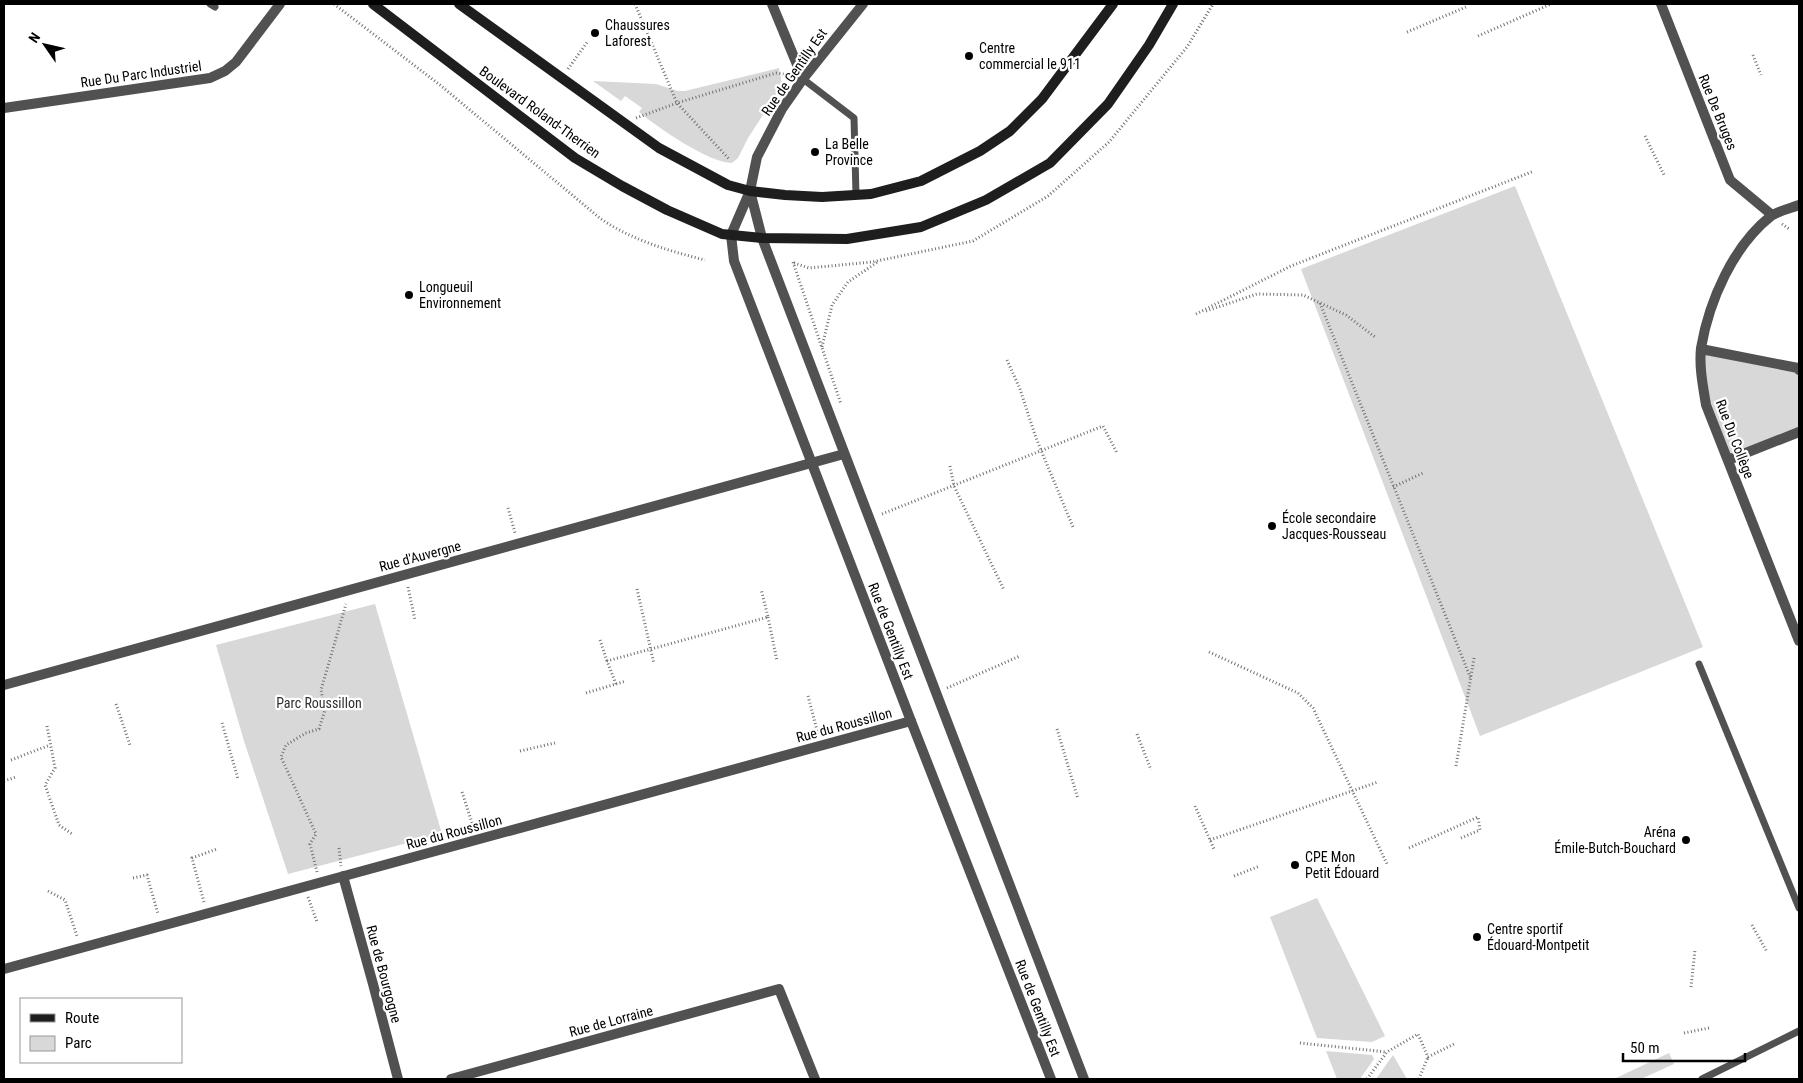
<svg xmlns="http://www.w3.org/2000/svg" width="1803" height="1083" viewBox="0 0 1803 1083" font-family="'Roboto Condensed',sans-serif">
  <rect width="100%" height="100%" fill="#fff"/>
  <path fill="#d8d8d8" d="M779,68L782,84L779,90L748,138L738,158L732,163C709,163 657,127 639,112L642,108L625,96L621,101L593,81L656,84L678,91H685Z
    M1515,186L1703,647L1480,736L1301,269Z
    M1701,349L1799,370V432L1728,460L1706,405Z
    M375,604L442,834L288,874L244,741L216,645Z
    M1317,898L1385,1036L1372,1042L1317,1038L1270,917Z
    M1326,1051L1372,1055L1374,1059L1360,1079H1337Z
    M1669,1053L1674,1064L1641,1079H1614Z
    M1393,1055L1407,1079H1376Z"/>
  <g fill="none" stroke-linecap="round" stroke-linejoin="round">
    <path stroke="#737373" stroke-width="3" stroke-dasharray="1 2.5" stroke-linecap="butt" d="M334,4L440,85L601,219C632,240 669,251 705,260
      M635,4L677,103L730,160
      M1407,32L1466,7
      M1478,36L1551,4
      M1753,55L1761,75
      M568,69L588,41
      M636,118L677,103L776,73L788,75
      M1645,136L1664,175
      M1782,224L1789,229
      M793,262L841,404
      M794,263L809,268L872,262L973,241L1048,196L1109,142L1187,47L1213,4
      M1320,303L1471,679
      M1206,311L1257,294L1303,295L1346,315L1375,337
      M1196,314L1291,266L1534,171
      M822,347L832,305L848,282L879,261
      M1007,360L1020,389L1036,438L1073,527
      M950,466L954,486L1004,590
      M1393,487L1423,473
      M508,508L515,533
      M882,514L1103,426L1117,453
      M408,587L415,620
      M637,589L654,664
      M768,617L777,661
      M600,640L607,661
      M616,684L607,661L768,617L761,589
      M947,688L1020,656
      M586,693L626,681
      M808,696L818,734
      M116,704L130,745
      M222,723L238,779
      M47,726L55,768L45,785L59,825L72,834
      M1057,729L1078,799
      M1137,734L1151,770
      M520,751L555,743
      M11,760L50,745
      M1456,766L1474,658
      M4,781L16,777
      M462,792L474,829
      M1195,806L1214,849
      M1210,840L1378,782
      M339,848L341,866
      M1409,848L1478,817L1480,830L1461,838
      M317,872L310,844L316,834L281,757L286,745L306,733L319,729L325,710L321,690L346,604
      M1234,876L1260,866
      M133,878L147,875L158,914
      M48,891L65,900L77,936
      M308,897L317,922
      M204,902L192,858L217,849
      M1752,925L1767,952
      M1691,987L1695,950
      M1684,1033L1709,1028
      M1300,1043L1387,1052
      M1367,1079L1387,1052L1418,1034L1428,1057L1454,1044
      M1419,1079L1428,1057"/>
    <path stroke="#515151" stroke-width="7" d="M210,4L215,7
      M803,79L854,118L856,195
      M1699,664L1799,908
      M1702,1079L1799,1031"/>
    <path stroke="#515151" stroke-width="10" d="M772,4L803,79
      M1661,4L1730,180L1772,215
      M4,108L210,78L225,71L236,62L280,4
      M1799,205C1791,208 1778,211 1771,216C1733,246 1709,301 1701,348C1699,367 1703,386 1706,405L1799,641
      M1701,349L1798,368L1799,370
      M1728,460L1799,432
      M4,685L844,454
      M343,876L373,984L398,1079
      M4,969L911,721
      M451,1079L779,989L815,1079"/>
    <path stroke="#515151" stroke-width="10" d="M863,4L803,79L782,109L757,157L750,191L731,235L734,261L911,721L1051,1079
      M750,191L762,238L1084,1079"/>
    <path stroke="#1e1e1e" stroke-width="10" d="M373,4L575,158L622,186L667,210L722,234L762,238L847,239L921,227L986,200L1050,163L1108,104L1149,45L1173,4
      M459,4L659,148L728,185L750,191L785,195L822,197L871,194L921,181L980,151L1010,131L1042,99L1113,4"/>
    <path stroke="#737373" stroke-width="3" stroke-dasharray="1 2.5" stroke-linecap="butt" d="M1209,652L1298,693L1313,708L1387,864"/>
  </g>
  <g fill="#000" stroke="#fff" stroke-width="2">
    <circle cx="595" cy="33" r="5"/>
    <circle cx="969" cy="56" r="5"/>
    <circle cx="815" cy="152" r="5"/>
    <circle cx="409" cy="295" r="5"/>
    <circle cx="1272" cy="526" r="5"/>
    <circle cx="1686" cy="840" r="5"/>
    <circle cx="1295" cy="865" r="5"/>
    <circle cx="1477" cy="937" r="5"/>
  </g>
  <g text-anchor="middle" stroke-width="4.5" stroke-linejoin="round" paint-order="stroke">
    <g font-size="14" fill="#000" stroke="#fff" text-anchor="start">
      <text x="605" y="30">Chaussures<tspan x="605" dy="16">Laforest</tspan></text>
      <text x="979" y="53">Centre<tspan x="979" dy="16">commercial le 911</tspan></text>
      <text x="825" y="149">La Belle<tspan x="825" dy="16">Province</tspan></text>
      <text x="419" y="292">Longueuil<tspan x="419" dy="16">Environnement</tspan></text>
      <text x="1282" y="523">École secondaire<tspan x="1282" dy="16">Jacques-Rousseau</tspan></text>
      <text x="1676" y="837" text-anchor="end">Aréna<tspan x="1676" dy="16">Émile-Butch-Bouchard</tspan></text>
      <text x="1305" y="862">CPE Mon<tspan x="1305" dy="16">Petit Édouard</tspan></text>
      <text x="1487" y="934">Centre sportif<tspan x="1487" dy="16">Édouard-Montpetit</tspan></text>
    </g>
    <g font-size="14" fill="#000" stroke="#fff">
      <text transform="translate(794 72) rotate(-55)" y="5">Rue de Gentilly Est</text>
      <text transform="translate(141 74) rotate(-8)" y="5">Rue Du Parc Industriel</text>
      <text transform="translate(540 112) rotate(36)" y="5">Boulevard Roland-Therrien</text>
      <text transform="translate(1718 112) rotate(68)" y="5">Rue De Bruges</text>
      <text transform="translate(1735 439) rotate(69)" y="5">Rue Du Collège</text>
      <text transform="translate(420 556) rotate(-15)" y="5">Rue d'Auvergne</text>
      <text transform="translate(891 631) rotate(69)" y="5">Rue de Gentilly Est</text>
      <text transform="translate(844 725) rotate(-15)" y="5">Rue du Roussillon</text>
      <text transform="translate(454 832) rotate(-15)" y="5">Rue du Roussillon</text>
      <text transform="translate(384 974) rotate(75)" y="5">Rue de Bourgogne</text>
      <text transform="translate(1038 1008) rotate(69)" y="5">Rue de Gentilly Est</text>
      <text transform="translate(611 1021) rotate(-15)" y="5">Rue de Lorraine</text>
    </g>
    <g font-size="14" fill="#2f2f2f" stroke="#fff">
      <text x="319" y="708">Parc Roussillon</text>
    </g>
  </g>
  <rect width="1803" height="1083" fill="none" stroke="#000000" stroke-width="10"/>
  <rect x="20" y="998" width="162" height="65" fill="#ffffff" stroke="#999999"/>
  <rect x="30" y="1014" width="25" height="8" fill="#1e1e1e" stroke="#999999"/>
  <text x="65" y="1023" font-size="15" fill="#000000">Route</text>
  <rect x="30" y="1036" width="25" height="15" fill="#d8d8d8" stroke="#999999"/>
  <text x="65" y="1048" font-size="15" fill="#000000">Parc</text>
  <g transform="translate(45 45) rotate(304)" stroke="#ffffff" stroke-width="4" paint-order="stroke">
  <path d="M0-4L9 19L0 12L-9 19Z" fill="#000000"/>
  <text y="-8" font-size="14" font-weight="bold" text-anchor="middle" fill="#000000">N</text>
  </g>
  <path d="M1623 1053v8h122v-8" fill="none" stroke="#000000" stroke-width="2.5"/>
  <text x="1630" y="1053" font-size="15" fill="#000000" stroke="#ffffff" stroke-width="4" paint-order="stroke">50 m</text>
</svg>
